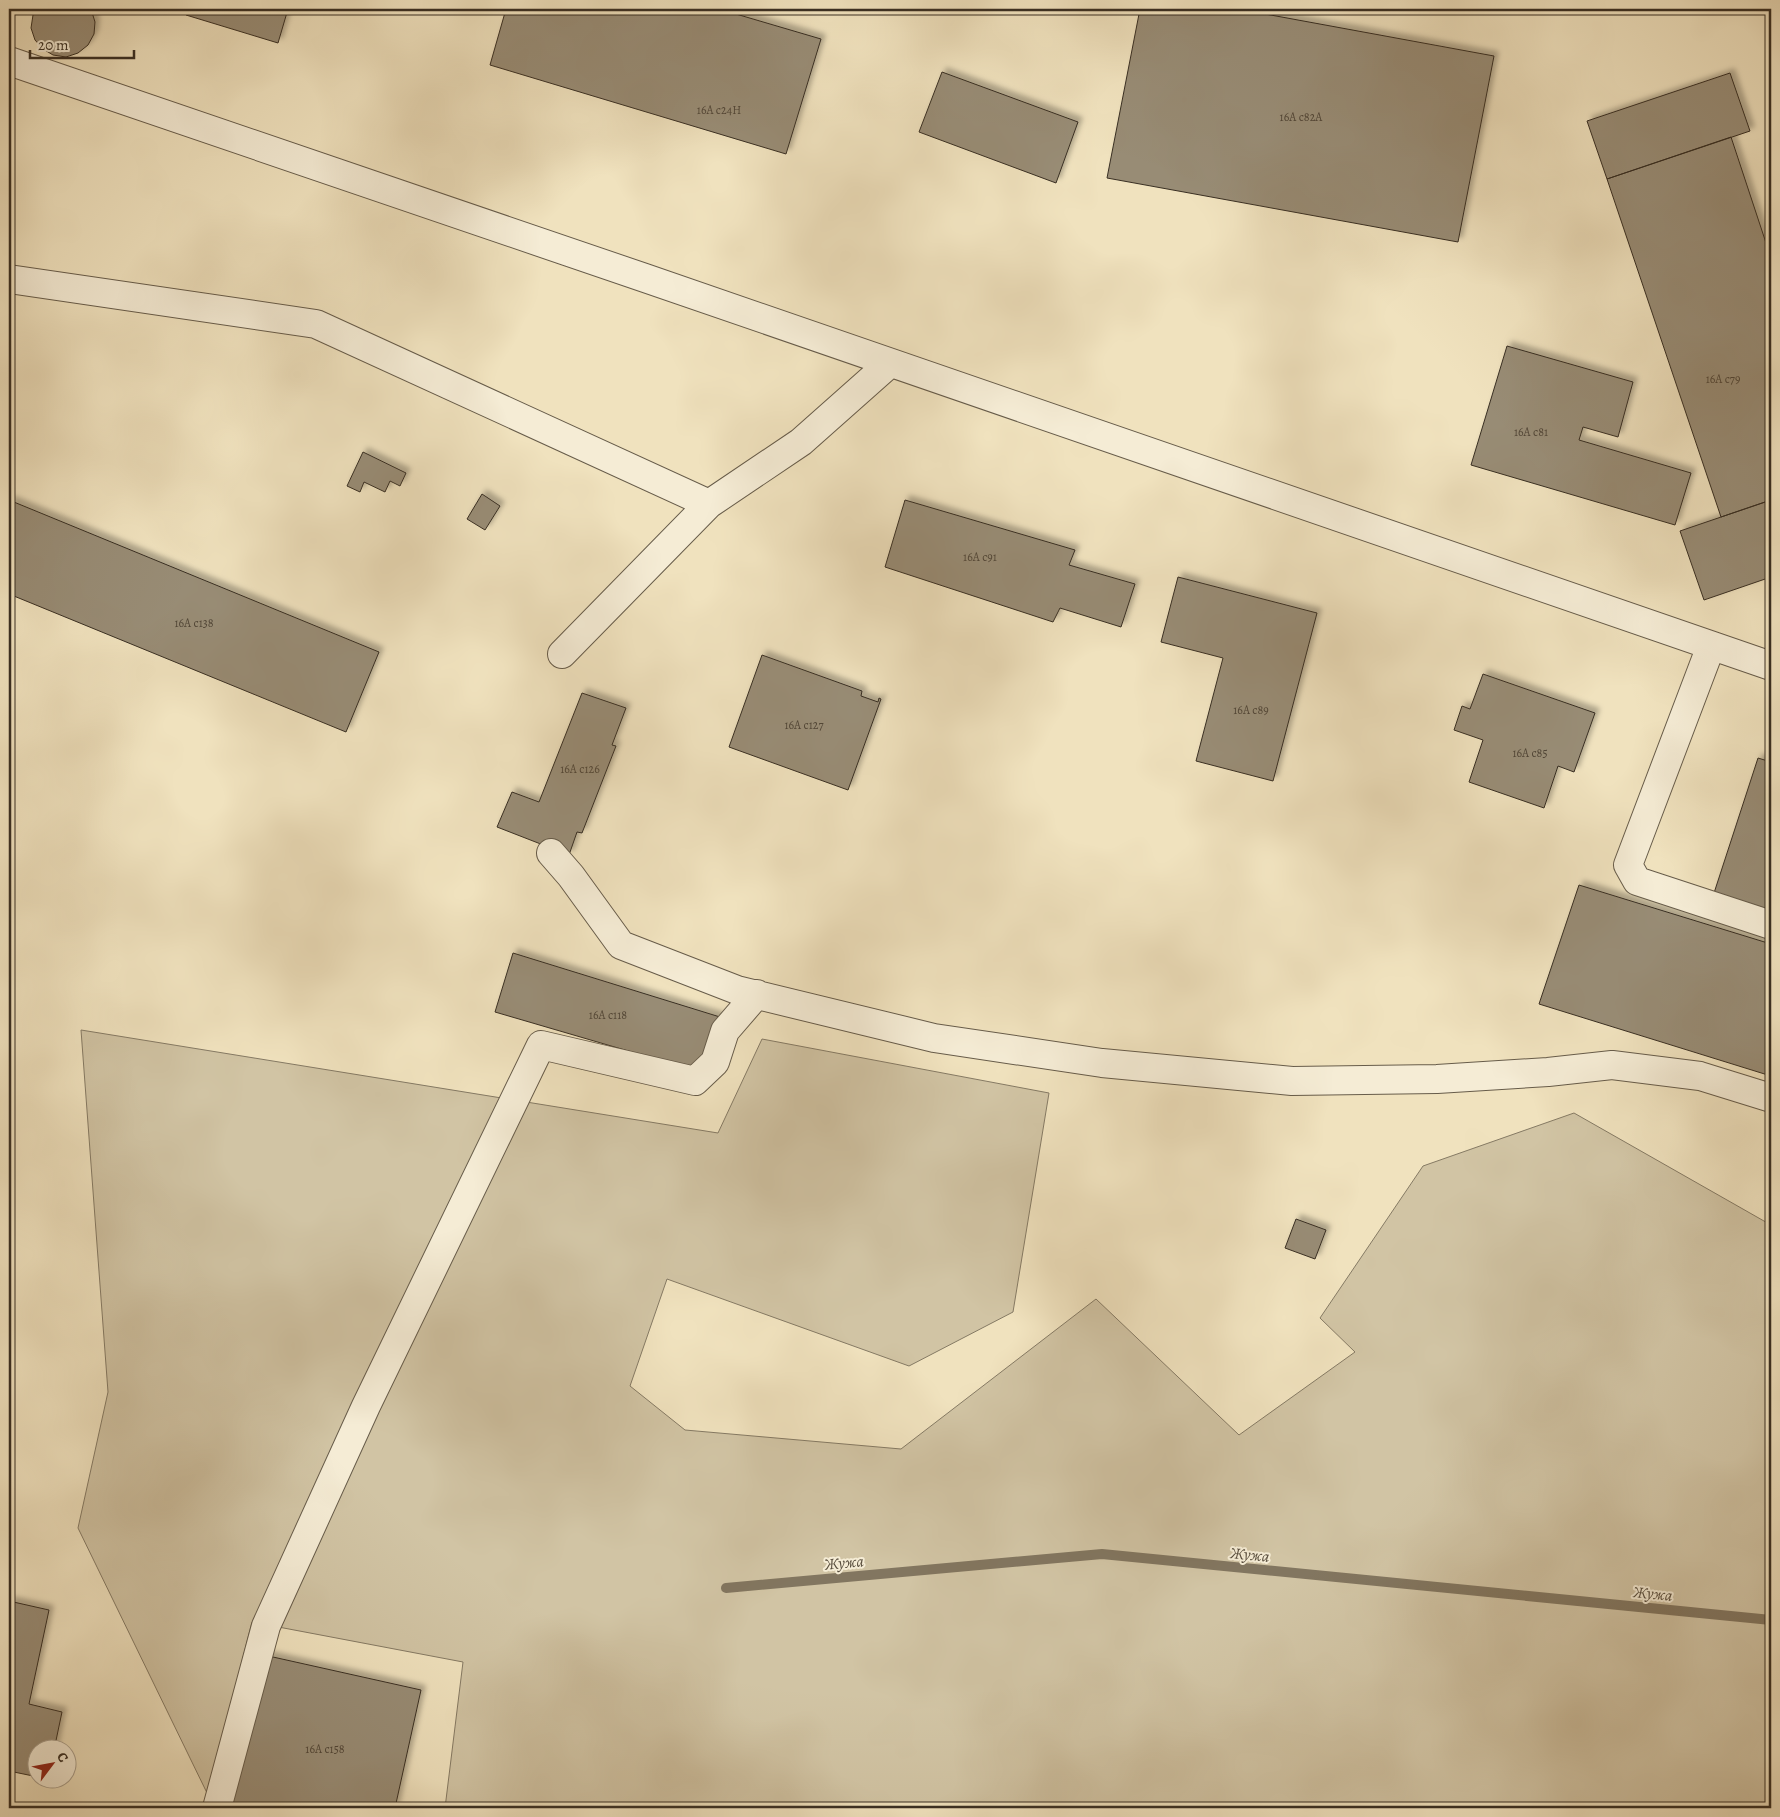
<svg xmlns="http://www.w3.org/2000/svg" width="1780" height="1817" viewBox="0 0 1780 1817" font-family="Alegreya,serif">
  <defs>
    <filter id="shadow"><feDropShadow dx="4.5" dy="-4.5" stdDeviation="2.5" flood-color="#0004"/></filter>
  </defs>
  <rect width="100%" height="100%" fill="#f0e2be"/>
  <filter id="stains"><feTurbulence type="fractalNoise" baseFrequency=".004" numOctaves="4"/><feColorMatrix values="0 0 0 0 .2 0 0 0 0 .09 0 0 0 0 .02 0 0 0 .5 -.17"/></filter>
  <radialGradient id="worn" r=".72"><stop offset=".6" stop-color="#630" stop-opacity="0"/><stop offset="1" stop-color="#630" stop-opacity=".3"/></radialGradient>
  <path fill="#d1c4a4" stroke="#857a64" d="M81,1030L718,1133L762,1039L1049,1093L1013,1312L909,1366L667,1279L630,1386L685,1430L901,1449L1096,1299L1239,1435L1355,1352L1320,1318L1423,1166L1574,1113L1771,1225V1808H445L463,1662L252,1622L208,1795L78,1528L108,1392Z"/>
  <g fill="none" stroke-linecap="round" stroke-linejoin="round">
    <path stroke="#827660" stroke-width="10" d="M726,1588L1102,1554L1771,1620"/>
  </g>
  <path fill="#988c74" stroke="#392f23" filter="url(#shadow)" d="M36,9H91L95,22L94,34L88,45L78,53L66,57L53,55L43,49L35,40L31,28L33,15Z
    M188,9H288L278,43L186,15Z
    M506,9H719L821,39L786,154L490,65Z
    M1140,9H1238L1494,56L1458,242L1107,178Z
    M942,72L1078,122L1056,183L919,132Z
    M1730,73L1750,131L1607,179L1587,121Z
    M1731,137L1771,258V500L1721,517L1607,179Z
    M1507,346L1633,382L1618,437L1583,427L1579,440L1691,473L1675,525L1471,465Z
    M363,452L406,473L400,486L390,481L385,492L364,482L360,492L347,486Z
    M482,494L500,506L485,530L467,519Z
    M9,500L379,652L346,732L9,594Z
    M905,500L1075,550L1069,565L1135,584L1121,627L1060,608L1053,622L885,567Z
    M1771,500V577L1704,600L1680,531Z
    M1178,577L1317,613L1273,781L1196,761L1223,658L1161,642Z
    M762,655L862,691L861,696L878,702L879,698L881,699L848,790L729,747Z
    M1483,674L1595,713L1574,772L1558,766L1544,808L1469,782L1483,740L1454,730L1462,706L1470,709Z
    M582,693L626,708L612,745L616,746L582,833L577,832L569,855L497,827L512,792L539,802Z
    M1758,758L1771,762V912L1714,893Z
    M1579,885L1771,944V1076L1539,1004Z
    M513,953L720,1017L700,1072L495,1012Z
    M1296,1219L1326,1230L1315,1259L1285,1248Z
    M9,1601L49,1610L29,1704L62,1712L54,1750H38V1777L9,1771Z
    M264,1655L421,1690L395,1808H230Z"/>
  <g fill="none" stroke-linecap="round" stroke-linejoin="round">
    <g stroke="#675c4a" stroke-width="30">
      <path id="minor" d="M9,61L645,278L1771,666
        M9,279L316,324L709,504
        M1711,646L1628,865L1637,881L1771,925
        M562,654L709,504L801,442L890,363
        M551,853L571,876L621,945L737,990L934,1038L1102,1063L1292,1081L1437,1079L1548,1072L1612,1065L1700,1076L1771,1098
        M217,1808L266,1626L366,1406L541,1045L695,1081L715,1062L725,1031L757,994"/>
    </g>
    <use href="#minor" stroke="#f5ecd5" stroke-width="28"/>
  </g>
  <g text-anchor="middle" stroke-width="4" stroke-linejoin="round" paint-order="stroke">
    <g font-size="12" fill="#514637">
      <text x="719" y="114">16А с24Н</text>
      <text x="1301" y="121">16А с82А</text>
      <text x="1723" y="383">16А с79</text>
      <text x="1531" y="436">16А с81</text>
      <text x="980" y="561">16А с91</text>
      <text x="194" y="627">16А с138</text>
      <text x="1251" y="714">16А с89</text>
      <text x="804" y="729">16А с127</text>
      <text x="1530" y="757">16А с85</text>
      <text x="580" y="773">16А с126</text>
      <text x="608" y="1019">16А с118</text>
      <text x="325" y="1753">16А с158</text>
    </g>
    <g font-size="16" font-style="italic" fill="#574c3c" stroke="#f5ecd5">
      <text transform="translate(1250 1554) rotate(6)" y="6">Жужа</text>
      <text transform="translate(844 1562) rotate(-5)" y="6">Жужа</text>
      <text transform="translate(1653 1593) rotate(6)" y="6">Жужа</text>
    </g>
  </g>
  <rect width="1780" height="1817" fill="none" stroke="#f0e2be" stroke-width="30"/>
  <rect x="10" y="10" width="1760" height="1797" fill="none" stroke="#392f23" stroke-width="2.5"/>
  <rect x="15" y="15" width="1750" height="1787" fill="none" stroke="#392f23"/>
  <g transform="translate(52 1764) rotate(58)"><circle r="24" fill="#f5ecd5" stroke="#aaa08e"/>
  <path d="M0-4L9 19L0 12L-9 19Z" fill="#8f2418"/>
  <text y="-8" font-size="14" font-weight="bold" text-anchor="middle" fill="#392f23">С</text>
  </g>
  <path d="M30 50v8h104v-8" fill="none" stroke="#392f23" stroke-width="2.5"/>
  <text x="38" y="50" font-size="15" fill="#392f23" stroke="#f5ecd5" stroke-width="4" paint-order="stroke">20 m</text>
  <rect width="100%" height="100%" filter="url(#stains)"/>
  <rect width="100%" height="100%" fill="url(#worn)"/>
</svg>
